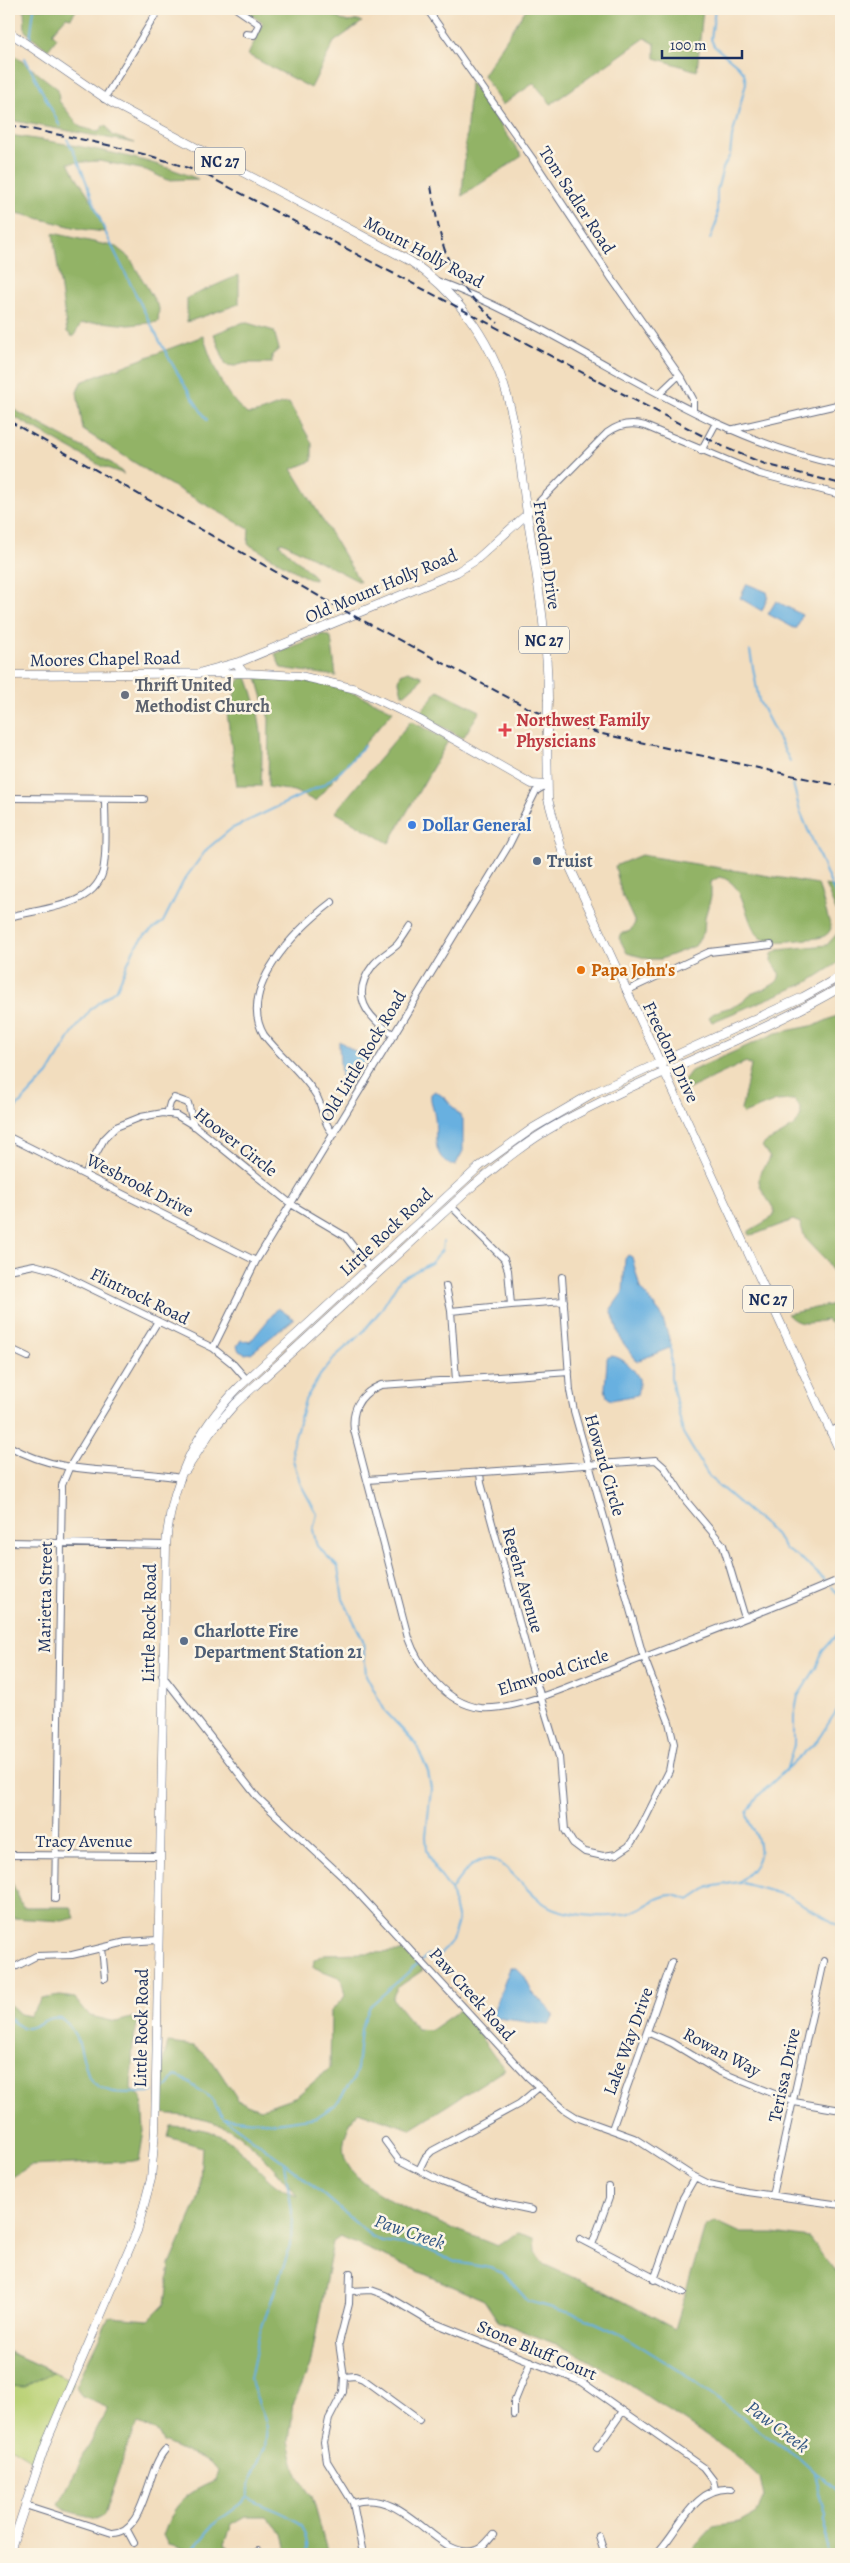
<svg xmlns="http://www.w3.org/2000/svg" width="850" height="2563" viewBox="0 0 850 2563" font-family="Alegreya,serif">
  <rect width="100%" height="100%" fill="#fcf5e5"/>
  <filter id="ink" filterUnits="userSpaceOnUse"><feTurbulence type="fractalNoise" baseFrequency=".02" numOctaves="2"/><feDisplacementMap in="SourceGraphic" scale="10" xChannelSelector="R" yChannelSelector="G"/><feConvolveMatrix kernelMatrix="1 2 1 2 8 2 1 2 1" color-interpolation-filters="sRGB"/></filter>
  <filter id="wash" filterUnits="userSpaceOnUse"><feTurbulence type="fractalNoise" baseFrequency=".0096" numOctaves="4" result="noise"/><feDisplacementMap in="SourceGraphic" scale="20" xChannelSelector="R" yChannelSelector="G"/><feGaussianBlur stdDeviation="1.12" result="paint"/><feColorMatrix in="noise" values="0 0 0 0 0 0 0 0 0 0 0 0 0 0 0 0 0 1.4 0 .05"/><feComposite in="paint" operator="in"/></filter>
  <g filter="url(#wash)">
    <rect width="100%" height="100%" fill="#f2ddbe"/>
    <path fill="#b9d175" stroke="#6a806a" d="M9,2352L73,2381L38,2464L9,2446Z"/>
    <path fill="#92b366" stroke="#567162" d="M24,9H77L71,18L66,17L52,33L57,38L48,50L25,31Z
      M242,9H326L341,20L349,22L359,20L362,22L334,42L311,88L248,55L263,23Z
      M526,9H703L697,71L655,58V44L645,38L551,104L534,83L502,105L483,75Z
      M9,51L58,89L59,101L80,127L99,132L103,126L107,127L111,135L135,143L9,120Z
      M470,82L522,156L462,196Z
      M9,135C74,145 137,154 198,179L167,180L146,170L99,161L68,163C80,185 100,206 104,232L81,229L9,211Z
      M53,233L116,247L130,258L159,308L158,322L129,325L102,322L81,324L73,337L67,332Z
      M239,275V304L187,322V298Z
      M244,322L274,331L279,349L272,355V363H245L235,366L226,365L214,334Z
      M203,336C215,369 220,390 247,414C264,414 273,404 289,403L312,443V461L292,469L360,582L282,542L279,544L315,577V580L309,579L248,544L249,529L162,480L83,430L77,392L81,382Z
      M9,407L113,464L124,474L101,466L9,414Z
      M323,634L331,637L336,676L281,668L275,654Z
      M408,671L421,676L422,679L405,694H402L399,681L401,674Z
      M242,677H247C263,720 263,741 261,786H237L227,713C237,700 232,686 242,677Z
      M257,678C311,679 345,686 393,711L315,801L294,791L268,787L269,719Z
      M438,690L480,711L463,738L419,714Z
      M411,721L448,741L389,843L335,812Z
      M641,855L818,884L831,928C828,938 818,938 808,939C797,940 781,943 769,941C742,937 751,882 719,877L711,882V897L705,917L704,932L695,946L661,959H649L627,953L619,938L621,934L630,931L635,923L621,892L615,866Z
      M825,885L841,888V922Z
      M841,929V961L808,982L712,1022L709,1017C718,1008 731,1009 741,1003C745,1001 746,997 749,995C764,987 794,984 771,961L772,954L778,950L827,945Z
      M841,1014V1292L827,1261L805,1238L800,1223L793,1220L756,1234L749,1235V1231L773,1217L775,1212C770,1199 753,1186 761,1171C763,1166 768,1164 770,1158L762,1146L765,1143C780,1134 816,1121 794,1100L776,1101L743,1114L741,1110L751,1065L746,1062L687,1090L683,1087L684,1080L691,1071L776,1033L816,1025Z
      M841,1297V1357L835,1340L832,1324L826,1320C810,1323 799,1327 787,1314L839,1303Z
      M9,1876L23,1907H71L75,1918L62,1921L12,1918L9,1920Z
      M404,1952L423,1970L397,1988L392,1998L417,2029L431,2030L461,2009L494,2056L505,2069L410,2129L358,2111C348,2124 339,2145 346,2161C362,2199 460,2230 497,2246L518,2233L534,2238L535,2251L543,2264L604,2291L675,2329L705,2227L715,2221L741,2233H774L810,2238L841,2279V2554H688L714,2526L739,2522L757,2512L764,2497L760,2478L738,2457L624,2381L571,2350L498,2321L484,2300L340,2237L333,2242L310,2366L294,2402L289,2441L297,2475L312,2496L328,2554H288L283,2535L267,2516H246L232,2524L225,2543L231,2554H208L168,2545L163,2535C174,2504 184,2494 215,2481L218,2471L211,2463L163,2442L159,2433L139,2424L133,2431L104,2514L96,2518L68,2511L59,2504L108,2408L81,2396L76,2386L109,2317L149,2320L165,2304L170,2265L199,2197L202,2147L168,2137L171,2126C185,2127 203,2128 217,2134C248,2148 264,2187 297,2196C277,2171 251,2138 220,2125C203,2117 180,2116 162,2113L163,2061L168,2043L194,2046L213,2062L239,2101L260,2109L297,2096L330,2068L331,2011L345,1996L341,1978L313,1967L314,1960L324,1954Z
      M60,1996L75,1998L90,2016L116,2022L139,2016L133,2043L131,2090L142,2097L144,2131L139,2161L30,2166L9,2179V2004L20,2014L30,2016L42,1999Z
      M9,2352L53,2372L24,2387L9,2386Z"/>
    <path fill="#68b0e0" stroke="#42709f" d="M747,584L767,592L768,596L762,611L740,598Z
      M776,601L802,615L797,628H794L768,614Z
      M339,1041L367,1059L342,1098L339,1045Z
      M435,1091L445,1098L463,1119V1151L455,1166C431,1159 437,1137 435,1118C434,1109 430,1103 431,1094Z
      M628,1255L632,1257L640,1288L661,1314L672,1347L637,1361L621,1340L611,1309L623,1292L625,1259Z
      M278,1308L294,1319L251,1353L245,1354L239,1351L237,1346L241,1340L250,1342Z
      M611,1356C621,1356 635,1369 639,1379C640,1383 638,1391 637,1395L611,1400L607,1397L605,1388L607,1362V1358Z
      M510,1968H516L524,1976L532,1992L554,2014L549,2025L497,2018L492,2015Z"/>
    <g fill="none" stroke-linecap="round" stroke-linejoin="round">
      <path stroke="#68b0e0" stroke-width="2" d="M30,39L34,9
        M25,58L60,126
        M67,139C86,172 93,207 109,240C139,301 168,363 207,420
        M710,239L717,221V190L723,168L730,155L732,137L746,83L744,73L737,65L714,46L711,39L715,9
        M750,651L759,701L790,761
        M793,784L800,811L841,908
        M9,1115L48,1074L73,1032L91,1009L117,988L134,949L145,935L163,922L184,880L207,849L231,829L325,784L340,772L364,746
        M671,1346V1379L683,1433L710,1478L775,1534L786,1550L803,1560L826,1581
        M832,1587L841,1597
        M786,1771L794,1745V1716L798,1696L816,1668L822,1652L841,1630
        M739,1882C757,1868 766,1853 754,1831C751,1825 747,1820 747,1813L759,1795L817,1741L841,1704
        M451,1890C500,1814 514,1901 561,1911C583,1916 608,1919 630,1913C644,1909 657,1895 672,1895C678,1895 684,1899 690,1900L709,1887L739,1882L788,1896L841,1927
        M9,2018C34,2042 36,2015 61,2018L68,2024L78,2040L89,2078C105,2098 131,2092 154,2092
        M159,2092L168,2086L175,2076L182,2078L210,2097L223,2117L293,2169L371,2236L382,2241L422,2247L455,2262L490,2268L503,2273L528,2301L581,2316L624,2336L680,2371L758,2430L801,2459L841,2496
        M226,2118L275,2123L317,2117L335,2105L353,2080L357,2069L361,2029L370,2006L428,1955L440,1954L452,1941L458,1921L451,1890L435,1869L427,1850L426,1836L431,1788L428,1772L416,1744L385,1711L366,1675L363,1640L343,1599L338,1567L317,1546L313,1530L317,1514L301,1485L293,1460L292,1447L305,1400L321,1374L337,1355L362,1333L381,1310L400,1279L431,1263L442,1250L443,1242
        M815,2474L826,2515V2554
        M247,2497C274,2514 311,2512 307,2554
        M189,2554L215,2523L240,2505L247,2497L252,2477L265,2447L267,2426L250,2379L259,2335L291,2245L292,2210L284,2164"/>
    </g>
  </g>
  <g filter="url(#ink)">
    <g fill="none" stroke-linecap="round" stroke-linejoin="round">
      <g stroke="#666c80" stroke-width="8">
        <path id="minor" d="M237,9L259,24L254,35L246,34
          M427,9L532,158L612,279L682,379L693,399V411
          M104,99L159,9
          M437,281C576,333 694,436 841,465
          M659,394L679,375
          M730,430L841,404
          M701,451L716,423
          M527,514L607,433C619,424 631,422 645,426L760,474L841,495
          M9,798L144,799
          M332,902C298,928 236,988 264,1035C280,1056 302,1072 316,1095C323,1106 323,1125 334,1134
          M9,917C40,908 100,908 104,865C107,844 105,821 105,799
          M626,991L709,952L771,945
          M394,1035C367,1017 349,996 373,965C379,957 389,952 397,945C402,939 406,932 410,926
          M167,1114L170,1103L174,1098L188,1103L194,1126
          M9,1137L256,1261
          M85,1174L104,1139L116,1127L141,1117L163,1113L176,1115L196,1127L291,1204L345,1236L369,1267
          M451,1206L504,1259L508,1270L511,1305L564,1301
          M9,1270L34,1265L53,1270L213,1348L233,1364L247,1380
          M446,1286L451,1311
          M9,1348L28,1357
          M213,1348L256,1261L509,845L536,791L546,785
          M569,1372L381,1385C361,1393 351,1408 354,1430L408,1637C418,1666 446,1704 481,1708C516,1711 574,1684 608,1671C686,1641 765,1612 841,1579
          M456,1380L451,1311L511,1305
          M830,1432L841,1426
          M9,1446C65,1478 121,1467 181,1478
          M480,1472L481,1483L531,1665L559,1757L565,1830L573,1843L585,1852L603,1856L617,1854L629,1846L640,1829L669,1771L674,1744L669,1722L642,1652L574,1411L570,1391L562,1277
          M367,1480L656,1460L665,1468L687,1502L723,1545L745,1618
          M9,1542L166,1545
          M162,1675L258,1798L347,1881L528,2077L565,2110L576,2117L634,2138L691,2175L709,2184L747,2192L841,2205
          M9,1855L159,1856
          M55,1899L62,1485L69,1468L158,1321
          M102,1948L105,1978
          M17,1966L36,1956L72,1955L126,1942L158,1940
          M647,2032L672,2043L718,2071L794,2102L841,2110
          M612,2129L672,1962
          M385,2141L399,2160L442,2182L490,2201L532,2210
          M419,2170L425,2158L432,2151L519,2104L538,2088
          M772,2195L824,1961
          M580,2239L683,2293
          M592,2245L609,2198V2187
          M350,2273L349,2304L339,2343L344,2377L343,2392L329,2419L324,2442L327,2461L353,2503L363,2554
          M654,2280L683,2198L695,2177
          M351,2291L371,2290L385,2295L427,2320L582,2382L703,2467L713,2480L715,2489
          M344,2377L355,2376L363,2379L419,2420
          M514,2415V2403L531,2361
          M597,2448L623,2411
          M353,2503C406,2486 439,2563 476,2550C483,2548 488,2541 493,2535
          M25,2505L112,2533C145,2534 146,2471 165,2450
          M127,2530L134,2543
          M599,2536L605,2554
          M258,2551L259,2554
          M656,2554C679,2532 693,2486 731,2489"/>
      </g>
      <g stroke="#666c80" stroke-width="9">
        <path id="major" d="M9,32L112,103L410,261C433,276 451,294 467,315C518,382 516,447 529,526C538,583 548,642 548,699
          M236,663L244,673L300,676L356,689L420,720L532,784L547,785
          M202,672L242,661L457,572L476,560L527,514
          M9,675L244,673
          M547,732L548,799L562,850L841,1454
          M186,1470L210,1433L235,1404L475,1184C502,1162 529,1140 558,1124C650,1073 751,1040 841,987
          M9,2554L46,2443L137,2231L151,2179L155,2131L166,1545C171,1482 195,1432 239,1387L480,1166L533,1128L593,1093L803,997L841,976"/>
      </g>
      <use href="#minor" stroke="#fff" stroke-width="6"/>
      <use href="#major" stroke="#fff" stroke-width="8"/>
      <path stroke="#1b2f5e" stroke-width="2" stroke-dasharray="8 4" stroke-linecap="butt" d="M9,125C75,138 140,149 204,174L726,448L765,464L841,484
        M431,186C442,250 446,278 498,323
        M9,421L354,616L532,710L598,733L841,786"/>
      <g stroke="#666c80" stroke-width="9" stroke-linecap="butt">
        <path id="major-bridge" d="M547,732L548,699"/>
      </g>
      <use href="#major-bridge" stroke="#fff" stroke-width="8"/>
    </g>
  </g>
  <circle fill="#6b7280" stroke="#fcf5e5" stroke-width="2" cx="125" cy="695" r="5"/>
  <path fill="#e0444e" stroke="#fcf5e5" stroke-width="2" d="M502.5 722.5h5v5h5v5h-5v5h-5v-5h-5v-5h5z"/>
  <circle fill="#3f7fe0" stroke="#fcf5e5" stroke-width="2" cx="412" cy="825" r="5"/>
  <g fill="#5c6f8a" stroke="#fcf5e5" stroke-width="2">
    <circle cx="537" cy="861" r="5"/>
    <circle cx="184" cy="1641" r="5"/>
  </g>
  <circle fill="#e8710a" stroke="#fcf5e5" stroke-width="2" cx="581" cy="970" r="5"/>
  <g text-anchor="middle" stroke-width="5" stroke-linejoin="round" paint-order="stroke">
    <g fill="#fcf5e5" stroke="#5e6a86" stroke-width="1">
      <rect x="195" y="147.5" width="50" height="27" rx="4"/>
      <rect x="519" y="626.5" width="50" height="27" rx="4"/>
      <rect x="743" y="1285.5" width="50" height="27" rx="4"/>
    </g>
    <g font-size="16" font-weight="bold" fill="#1b2f5e">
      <text x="220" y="167">NC 27</text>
      <text x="544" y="646">NC 27</text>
      <text x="768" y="1305">NC 27</text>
    </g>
    <g font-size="18" fill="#1b2f5e" stroke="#fcf5e5">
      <text transform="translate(577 200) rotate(57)" y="6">Tom Sadler Road</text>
      <text transform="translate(424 252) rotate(28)" y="6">Mount Holly Road</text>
      <text transform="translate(547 555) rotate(82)" y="6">Freedom Drive</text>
      <text transform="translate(381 586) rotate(-23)" y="6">Old Mount Holly Road</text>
      <text transform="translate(105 659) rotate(-1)" y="6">Moores Chapel Road</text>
      <text transform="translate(671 1052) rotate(65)" y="6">Freedom Drive</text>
      <text transform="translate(363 1056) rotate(-59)" y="6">Old Little Rock Road</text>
      <text transform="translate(236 1142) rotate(38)" y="6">Hoover Circle</text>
      <text transform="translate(140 1185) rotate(27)" y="6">Wesbrook Drive</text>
      <text transform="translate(386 1232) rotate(-43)" y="6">Little Rock Road</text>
      <text transform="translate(140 1296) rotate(26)" y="6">Flintrock Road</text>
      <text transform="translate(605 1465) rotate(74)" y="6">Howard Circle</text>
      <text transform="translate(523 1580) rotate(74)" y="6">Regehr Avenue</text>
      <text transform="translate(45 1597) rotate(-89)" y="6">Marietta Street</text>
      <text transform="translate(149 1623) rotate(-89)" y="6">Little Rock Road</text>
      <text transform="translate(553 1672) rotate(-18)" y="6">Elmwood Circle</text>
      <text x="84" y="1847">Tracy Avenue</text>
      <text transform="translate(472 1994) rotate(48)" y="6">Paw Creek Road</text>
      <text transform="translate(141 2028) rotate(-89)" y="6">Little Rock Road</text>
      <text transform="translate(628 2041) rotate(-70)" y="6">Lake Way Drive</text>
      <text transform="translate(722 2052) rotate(28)" y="6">Rowan Way</text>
      <text transform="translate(784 2075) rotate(-78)" y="6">Terissa Drive</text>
      <text transform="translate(537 2350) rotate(23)" y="6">Stone Bluff Court</text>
    </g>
    <g font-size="18" font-weight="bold" fill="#5b616d" stroke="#fcf5e5" text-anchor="start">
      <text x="135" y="691">Thrift United<tspan x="135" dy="21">Methodist Church</tspan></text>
    </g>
    <g font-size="18" font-weight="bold" fill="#be3a42" stroke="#fcf5e5" text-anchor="start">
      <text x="516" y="726">Northwest Family<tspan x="516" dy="21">Physicians</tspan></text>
    </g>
    <g font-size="18" font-weight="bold" fill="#366cbe" stroke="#fcf5e5" text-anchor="start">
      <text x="422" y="831">Dollar General</text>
    </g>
    <g font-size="18" font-weight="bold" fill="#4e5e75" stroke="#fcf5e5" text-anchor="start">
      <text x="547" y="867">Truist</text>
      <text x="194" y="1637">Charlotte Fire<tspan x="194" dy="21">Department Station 21</tspan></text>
    </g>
    <g font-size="18" font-weight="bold" fill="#c56008" stroke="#fcf5e5" text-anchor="start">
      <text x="591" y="976">Papa John's</text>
    </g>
    <g font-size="19" font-style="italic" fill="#325685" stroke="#fcf5e5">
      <text transform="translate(410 2231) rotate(19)" y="7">Paw Creek</text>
      <text transform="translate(778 2426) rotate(37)" y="7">Paw Creek</text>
    </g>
  </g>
  <rect width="850" height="2563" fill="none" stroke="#fcf5e5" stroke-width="30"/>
  <path d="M662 50v8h80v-8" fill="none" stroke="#1b2f5e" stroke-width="2.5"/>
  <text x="670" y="50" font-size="15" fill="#1b2f5e" stroke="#fcf5e5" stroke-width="4" paint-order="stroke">100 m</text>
</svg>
